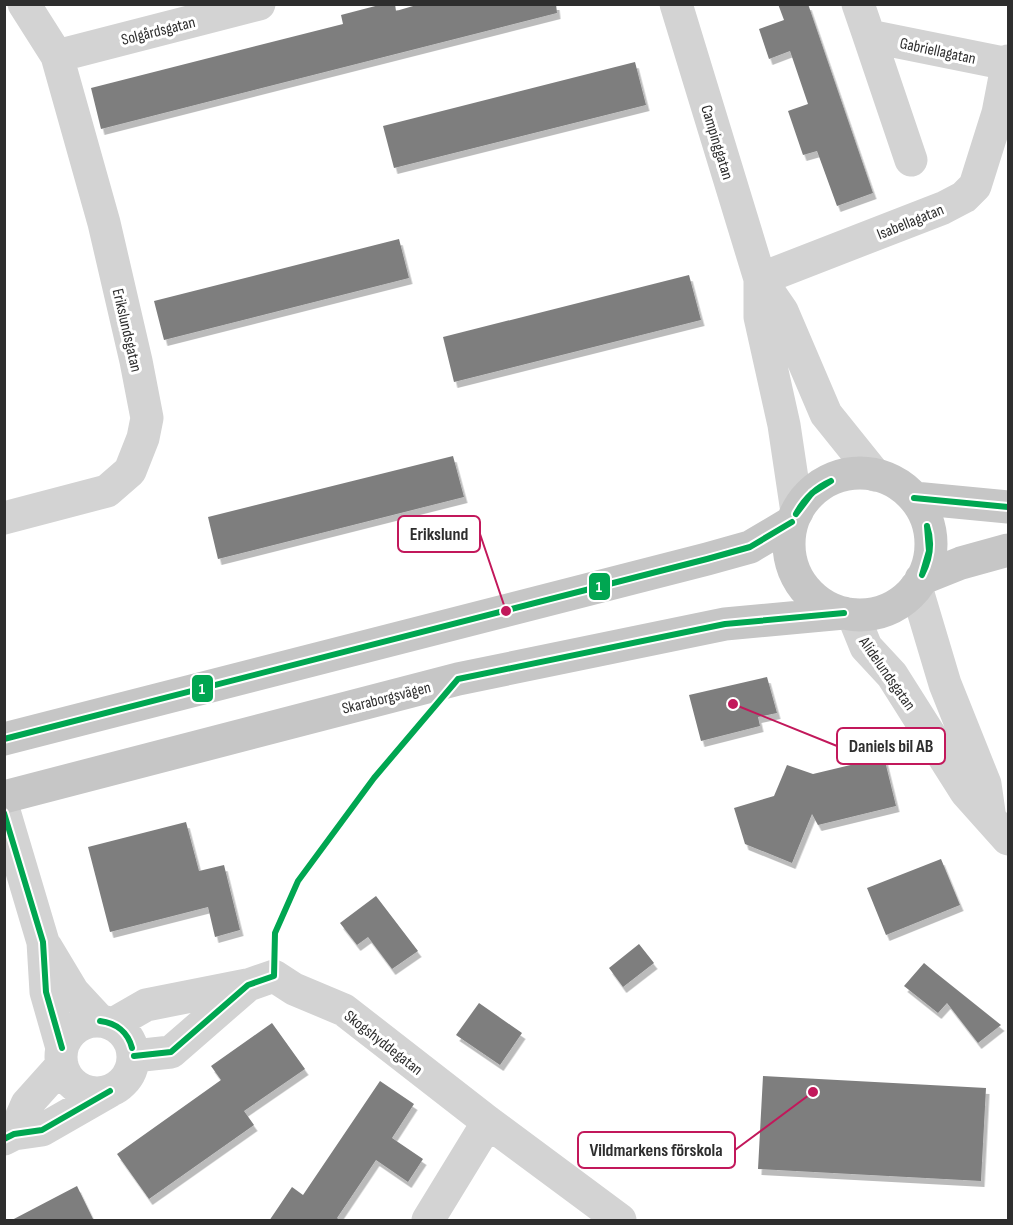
<svg xmlns="http://www.w3.org/2000/svg" width="1013" height="1225" viewBox="0 0 1013 1225" font-family="'Sofia Sans Condensed',sans-serif">
  <defs>
    <filter id="shadow"><feDropShadow dx="3.5" dy="6" stdDeviation="0" flood-color="#0004"/></filter>
  </defs>
  <rect width="100%" height="100%" fill="#fff"/>
  <path fill="#7e7e7e" filter="url(#shadow)" d="M383,4H395L396,11L420,4H556L557,13L101,129L91,88L343,24L341,15Z
    M778,4H808L873,193L837,206L817,151L803,155L788,111L808,104L790,51L769,59L759,29L784,20Z
    M635,62L646,105L394,168L383,126Z
    M399,239L409,278L164,340L154,301Z
    M689,275L701,320L454,382L443,337Z
    M453,456L464,497L218,559L208,517Z
    M767,677L777,713L758,717L760,726L701,741L689,695Z
    M884,757L896,806L818,825L812,814L792,863L745,844L734,808L774,796L787,765L813,774Z
    M186,822L199,871L224,865L240,930L215,937L208,907L110,932L88,847Z
    M941,859L960,905L886,935L867,888Z
    M376,896L418,951L392,969L368,937L357,945L340,923Z
    M639,944L654,963L623,987L609,968Z
    M924,963L936,973L1001,1025L978,1043L947,1003L938,1013L904,986Z
    M479,1003L522,1033L500,1065L456,1035Z
    M272,1023L305,1069L244,1111L254,1125L149,1199L117,1154L221,1080L211,1066Z
    M763,1076L986,1088L981,1181L758,1169Z
    M380,1081L414,1104L392,1138L423,1159L408,1182L376,1160L337,1218L341,1221H269L292,1187L303,1195Z
    M77,1186L94,1221H10Z"/>
  <g fill="none" stroke-linecap="round" stroke-linejoin="round">
    <path stroke="#d3d3d3" stroke-width="33" d="M676,4L760,279V317L784,425L797,512
      M858,4L869,36L1008,64
      M869,36L911,160
      M57,56L259,4
      M760,279L943,208L964,197L975,186L998,113L1008,61
      M760,279L782,311L826,414L875,475
      M4,518L107,491L130,471L143,438L147,418L136,361L104,223L57,56L24,4
      M916,587L945,684L985,784L989,812
      M853,615L866,647L892,675L966,792L1008,839
      M4,811L43,942L46,992L62,1048
      M46,947L73,992L99,1020
      M61 1057a36 36 0 1 1 72 0a36 36 0 1 1-72 0Z
      M113,1024L146,1005L247,985
      M134,1056L171,1052L248,985L274,976L294,989L344,1010L488,1122L620,1220
      M14,1134L27,1104L62,1065
      M4,1139L14,1134L42,1130L110,1091
      M428,1220L488,1122"/>
    <path stroke="#c6c6c6" stroke-width="33" d="M789 544a71 71 0 1 1 142 0a71 71 0 1 1-142 0Z
      M914,498L1008,507
      M921,579L961,563L1008,550
      M4,739L707,559L750,547L792,522
      M4,797L458,679L725,624L844,613"/>
    <g stroke="#fff" stroke-width="10">
      <path id="bus-1" d="M914,498L1008,507
        M796,514C804,499 815,488 831,481
        M796,514L812,493L831,481
        M922,575L929,551L927,526
        M922,575C930,559 933,543 927,526
        M4,739L707,559L750,547L792,522
        M4,813L43,942L46,992L62,1048
        M100,1021C116,1023 128,1032 132,1048
        M134,1056L171,1052L248,985L274,976L275,933L298,881L374,778L458,679L725,624L844,613
        M4,1139L14,1134L42,1130L110,1091"/>
    </g>
    <use href="#bus-1" stroke="#00a651" stroke-width="6"/>
  </g>
  <g text-anchor="middle" stroke-width="6" stroke-linejoin="round" paint-order="stroke">
    <g font-size="16" fill="#2e2e2e" stroke="#fff">
      <text transform="translate(158 30) rotate(-14)" y="6">Solgårdsgatan</text>
      <text transform="translate(938 50) rotate(12)" y="6">Gabriellagatan</text>
      <text transform="translate(718 142) rotate(73)" y="6">Campinggatan</text>
      <text transform="translate(910 221) rotate(-22)" y="6">Isabellagatan</text>
      <text transform="translate(128 330) rotate(77)" y="6">Erikslundsgatan</text>
      <text transform="translate(888 673) rotate(55)" y="6">Alidelundsgatan</text>
      <text transform="translate(386 697) rotate(-14)" y="6">Skaraborgsvägen</text>
      <text transform="translate(384 1042) rotate(38)" y="6">Skogshyddegatan</text>
    </g>
  </g>
  <path fill="none" stroke="#c2185b" stroke-width="2" d="M506 611L480 534M733 704L837 746M813 1092L735 1150"/>
  <g fill="#c2185b" stroke="#fff" stroke-width="2">
    <circle cx="506" cy="611" r="6"/>
    <circle cx="733" cy="704" r="6"/>
    <circle cx="813" cy="1092" r="6"/>
  </g>
  <g fill="#fff" stroke="#c2185b" stroke-width="2">
    <rect x="398" y="516" width="82" height="36" rx="6"/>
    <rect x="837" y="728" width="108" height="36" rx="6"/>
    <rect x="578" y="1132" width="157" height="36" rx="6"/>
  </g>
  <g font-size="18" text-anchor="middle" font-weight="bold" fill="#2e2e2e">
    <text x="439" y="540">Erikslund</text>
    <text x="891" y="752">Daniels bil AB</text>
    <text x="656" y="1156">Vildmarkens förskola</text>
  </g>
  <g stroke="#fff" stroke-width="2">
    <rect x="588" y="572" width="23" height="29" rx="6" fill="#00a651"/>
    <rect x="191" y="674" width="23" height="29" rx="6" fill="#00a651"/>
  </g>
  <g font-size="16" text-anchor="middle" font-weight="bold" fill="#fff">
    <text x="599" y="592">1</text>
    <text x="202" y="694">1</text>
  </g>
  <rect width="1013" height="1225" fill="none" stroke="#2e2e2e" stroke-width="12"/>
</svg>
